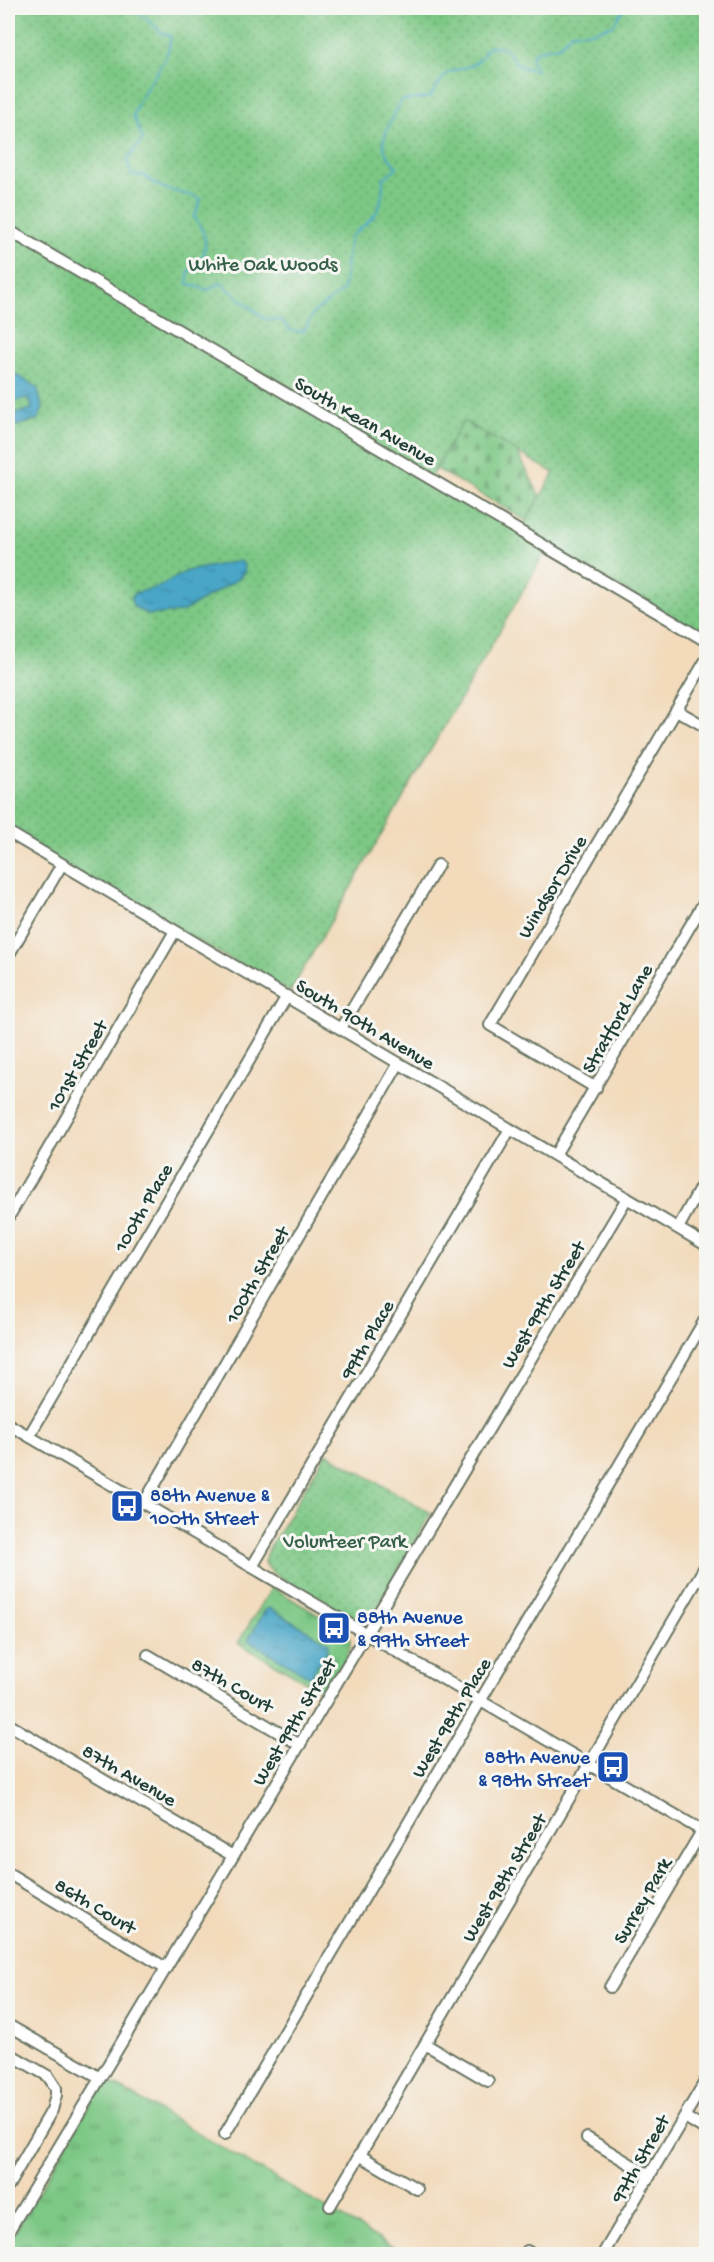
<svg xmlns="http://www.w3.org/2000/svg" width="714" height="2262" viewBox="0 0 714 2262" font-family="'Gochi Hand',sans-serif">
  <defs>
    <pattern id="grass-tufts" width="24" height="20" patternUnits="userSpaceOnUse" patternTransform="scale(1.5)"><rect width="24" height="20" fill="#7dc885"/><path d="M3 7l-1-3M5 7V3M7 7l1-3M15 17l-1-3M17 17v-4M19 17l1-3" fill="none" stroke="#66a46e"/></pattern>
    <pattern id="cemetery-stones" width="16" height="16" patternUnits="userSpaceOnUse" patternTransform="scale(1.5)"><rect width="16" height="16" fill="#7dc885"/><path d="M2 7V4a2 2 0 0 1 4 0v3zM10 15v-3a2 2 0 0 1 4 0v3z" fill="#66a46e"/></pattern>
    <pattern id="park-dots" width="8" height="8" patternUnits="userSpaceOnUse" patternTransform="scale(1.5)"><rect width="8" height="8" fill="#7dc885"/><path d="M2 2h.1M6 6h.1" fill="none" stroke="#66a46e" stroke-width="1.8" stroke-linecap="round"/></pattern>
    <pattern id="water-ripples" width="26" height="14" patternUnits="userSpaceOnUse" patternTransform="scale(1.5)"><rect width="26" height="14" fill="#48a6c7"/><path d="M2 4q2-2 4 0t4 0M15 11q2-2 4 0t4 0" fill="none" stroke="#3b88a2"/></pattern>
  </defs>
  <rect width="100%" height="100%" fill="#f6f6f2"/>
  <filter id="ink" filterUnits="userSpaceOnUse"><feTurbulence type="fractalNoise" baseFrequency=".0167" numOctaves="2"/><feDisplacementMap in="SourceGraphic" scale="12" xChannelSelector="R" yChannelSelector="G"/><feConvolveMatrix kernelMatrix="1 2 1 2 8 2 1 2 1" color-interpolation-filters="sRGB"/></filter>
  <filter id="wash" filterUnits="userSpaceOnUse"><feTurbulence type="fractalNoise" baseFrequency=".008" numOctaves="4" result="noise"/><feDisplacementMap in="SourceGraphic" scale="24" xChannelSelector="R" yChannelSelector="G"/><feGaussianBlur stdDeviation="1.35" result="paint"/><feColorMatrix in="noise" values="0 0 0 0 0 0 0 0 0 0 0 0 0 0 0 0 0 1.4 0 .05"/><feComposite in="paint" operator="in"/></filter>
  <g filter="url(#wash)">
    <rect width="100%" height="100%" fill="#f2dabb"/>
    <path fill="url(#grass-tufts)" stroke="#4e825c" stroke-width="1.5" d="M272,1587L348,1633C358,1651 333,1677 324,1692L238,1643Z
      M105,2079L405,2254H8V2243Z"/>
    <path fill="url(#cemetery-stones)" stroke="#4e825c" stroke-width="1.5" d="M484,386L540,497L527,521L435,468Z"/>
    <path fill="url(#park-dots)" stroke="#4e825c" stroke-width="1.5" fill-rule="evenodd" d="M8,8H706V638L549,546L290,992L8,836ZM463,421L554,473L520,532L430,478Z
      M326,1453L431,1513L373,1615L364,1623L355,1621L273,1573L264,1563L266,1554Z"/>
    <path fill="url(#water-ripples)" stroke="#34727e" stroke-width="1.5" fill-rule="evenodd" d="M8,370L37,387L43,409L37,420L8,428ZM27,398L30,401L32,409L10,415L8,409C13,401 19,400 27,398Z
      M239,561L243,563L245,571L238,579L182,612L148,615L133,606L131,598L135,593L158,587L187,571Z
      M269,1608L329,1643L328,1649L311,1676L306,1675L248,1640L265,1610Z"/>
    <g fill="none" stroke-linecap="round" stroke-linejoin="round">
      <path stroke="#48a6c7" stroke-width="2" d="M134,8L163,34L170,35C172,57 152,76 143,94C139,101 136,108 133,115L143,139L127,160L131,175L145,176C157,190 183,192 201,199L194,217C209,235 210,258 189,271L187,283L207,290L221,283L265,319L281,320L291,331H304L314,312L343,291L350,237C375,217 383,212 383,179L397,167C392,161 385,155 384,147C381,136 396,112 401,101L430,97L447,73L473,65L482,57L489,46L505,48C514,62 519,69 536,70L531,57L538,50L559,46L572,32H591L613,25L624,8"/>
    </g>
  </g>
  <g filter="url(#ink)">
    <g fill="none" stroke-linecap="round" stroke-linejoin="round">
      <g stroke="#697463" stroke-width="14">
        <path id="minor" d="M8,230L706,641
          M676,710L706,727
          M8,832L706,1245
          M8,956L62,864
          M341,1028L438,865
          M596,1088L490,1025L706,660
          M555,1155L706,899
          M8,1218L175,931
          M678,1228L706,1178
          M8,1424L706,1833
          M29,1436L287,996
          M144,1503L399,1063
          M252,1567L510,1129
          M148,1655L300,1745
          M8,1724L233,1856
          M8,1873L166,1968
          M610,1987L706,1824
          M8,2025L99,2077
          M425,2044L488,2081
          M8,2053L48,2076L56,2088V2095L52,2110L8,2186
          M685,2117L706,2130
          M225,2134L706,1318
          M587,2138L650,2176
          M359,2155L417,2189
          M330,2206L706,1565
          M8,2232L627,1198
          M527,2251L532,2254
          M603,2254L706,2080"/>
      </g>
      <use href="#minor" stroke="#fff" stroke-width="10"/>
    </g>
  </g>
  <defs>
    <g id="bus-square" transform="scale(1.725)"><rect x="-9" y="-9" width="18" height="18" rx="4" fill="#1a4fb4" stroke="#f6f6f2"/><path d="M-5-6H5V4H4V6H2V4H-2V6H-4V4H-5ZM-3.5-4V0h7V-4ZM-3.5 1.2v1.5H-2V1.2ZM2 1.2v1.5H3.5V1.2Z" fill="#fff"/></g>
  </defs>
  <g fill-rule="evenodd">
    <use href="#bus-square" x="127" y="1506"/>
    <use href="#bus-square" x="334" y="1628"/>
    <use href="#bus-square" x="613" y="1767"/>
  </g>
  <g text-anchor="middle" stroke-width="6" stroke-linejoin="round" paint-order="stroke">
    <g font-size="20" fill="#366048" stroke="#f6f6f2">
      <text x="263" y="270">White Oak Woods</text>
      <text x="345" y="1547">Volunteer Park</text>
    </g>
    <g font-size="20" fill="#1f3d34" stroke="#f6f6f2">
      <text transform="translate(366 420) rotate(30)" y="7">South Kean Avenue</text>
      <text transform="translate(551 886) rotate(-59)" y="7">Windsor Drive</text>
      <text transform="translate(616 1018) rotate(-60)" y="7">Stratford Lane</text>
      <text transform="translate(366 1023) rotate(31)" y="7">South 90th Avenue</text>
      <text transform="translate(76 1065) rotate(-60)" y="7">101st Street</text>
      <text transform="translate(142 1207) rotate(-60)" y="7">100th Place</text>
      <text transform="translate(256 1274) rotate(-60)" y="7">100th Street</text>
      <text transform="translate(542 1304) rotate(-59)" y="7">West 99th Street</text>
      <text transform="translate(366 1339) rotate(-60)" y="7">99th Place</text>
      <text transform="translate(233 1684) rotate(30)" y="7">87th Court</text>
      <text transform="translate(450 1717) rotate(-59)" y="7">West 98th Place</text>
      <text transform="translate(293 1721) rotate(-59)" y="7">West 99th Street</text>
      <text transform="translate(130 1774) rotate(30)" y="7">87th Avenue</text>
      <text transform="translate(503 1877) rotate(-59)" y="7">West 98th Street</text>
      <text transform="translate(641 1900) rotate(-60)" y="7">Surrey Park</text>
      <text transform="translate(96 1905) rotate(31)" y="7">86th Court</text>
      <text transform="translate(639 2158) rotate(-60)" y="7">97th Street</text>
    </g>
    <g font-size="20" fill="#164399" stroke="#f6f6f2" text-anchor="start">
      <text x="150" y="1501">88th Avenue &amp;<tspan x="150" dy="23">100th Street</tspan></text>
      <text x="357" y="1623">88th Avenue<tspan x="357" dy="23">&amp; 99th Street</tspan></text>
      <text x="590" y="1763" text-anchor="end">88th Avenue<tspan x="590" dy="23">&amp; 98th Street</tspan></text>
    </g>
  </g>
  <rect width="714" height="2262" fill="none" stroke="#f6f6f2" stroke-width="30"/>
</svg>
